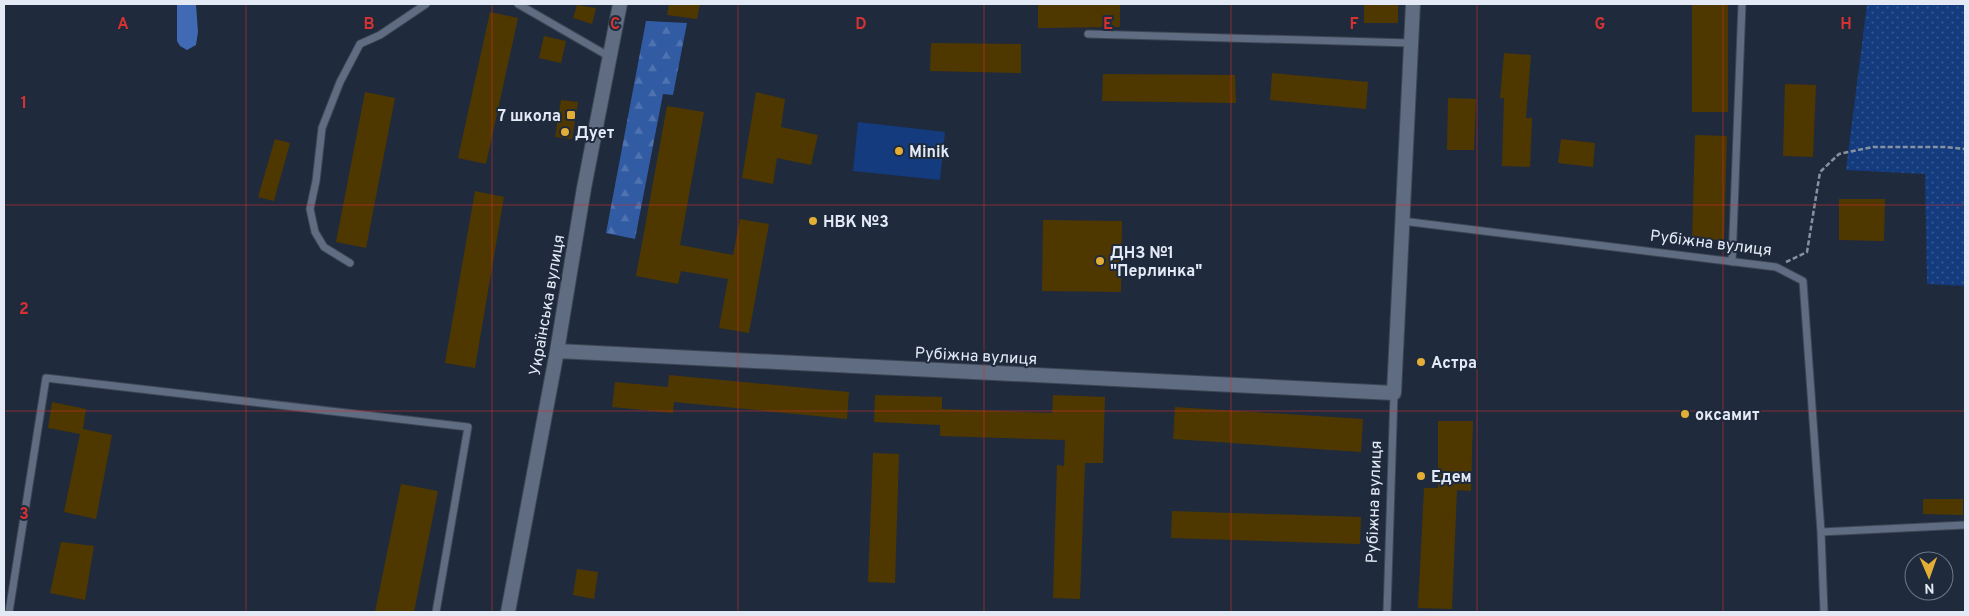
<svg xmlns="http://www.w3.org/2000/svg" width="1969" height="616" viewBox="0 0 1969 616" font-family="Overpass,sans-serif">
  <defs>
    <pattern id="grass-dots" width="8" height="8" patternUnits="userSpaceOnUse" patternTransform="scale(1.25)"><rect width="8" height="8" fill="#133b7e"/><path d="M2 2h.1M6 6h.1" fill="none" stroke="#355891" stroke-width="1.8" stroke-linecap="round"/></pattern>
    <pattern id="forest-firs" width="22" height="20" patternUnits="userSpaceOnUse" patternTransform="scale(1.25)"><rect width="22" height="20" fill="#315ba2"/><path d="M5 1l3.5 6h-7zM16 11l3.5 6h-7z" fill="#4f73b0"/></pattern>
  </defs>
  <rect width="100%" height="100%" fill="#1f2a3c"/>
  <path fill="url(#grass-dots)" d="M1867,4H1965V286L1927,284L1925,174L1846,170Z"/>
  <path fill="url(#forest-firs)" d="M646,21L687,23L673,95L663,94L635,239L606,233Z"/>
  <path fill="#133b7e" d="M858,122L945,132L940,180L853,171Z"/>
  <path fill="#406ab3" d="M177,4H196L198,32L196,45L187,50L180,46L177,41Z"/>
  <path fill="#4f3800" d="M669,4H700L697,19L667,15Z
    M1038,4H1120V27L1038,28Z
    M1364,4H1398V23H1364Z
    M1692,4H1728V112H1692Z
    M577,5L596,8L592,24L573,18Z
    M490,12L518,18L486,164L458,158Z
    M544,36L566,41L561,63L539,58Z
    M931,43L1021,44V73L930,71Z
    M1504,53L1531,55L1526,118H1532L1530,167L1502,166L1504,98H1500Z
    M1272,73L1368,82L1366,109L1270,100Z
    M1103,74L1235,75L1236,103L1102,101Z
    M1785,84L1816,85L1813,157L1783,156Z
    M365,92L395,98L366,248L336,242Z
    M756,92L785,99L781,127L818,135L811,165L777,158L773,184L742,178Z
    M1448,98L1476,99L1474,150H1447Z
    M561,100L578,102L572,139L555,137Z
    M667,106L704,112L680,245L733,255L740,219L769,224L749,333L719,328L728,279L681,271L678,284L636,276Z
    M1695,135L1727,136L1724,240L1692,239Z
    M275,139L290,143L274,201L258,197Z
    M1561,139L1595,143L1593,167L1558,163Z
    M475,191L504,197L475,368L445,363Z
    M1839,199H1885L1884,241L1839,240Z
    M1043,220L1122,221L1121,292L1042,291Z
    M669,375L849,392L847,419L674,402L673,413L612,407L615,382L668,387Z
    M875,395L942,397V409L1052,413L1053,395L1105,397L1103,463H1085L1080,599L1053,598L1057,465L1064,466L1065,440L940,436V425L874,422Z
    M52,402L86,409L83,429L112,435L96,519L64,512L80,434L48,428Z
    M1175,407L1363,419L1361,452L1173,439Z
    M1438,421H1473L1471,491L1457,490L1452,609L1418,608L1424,488H1438Z
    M873,453L899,454L895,583L868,582Z
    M401,484L438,491L414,612H375Z
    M1923,499H1963V515L1923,514Z
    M1172,511L1361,517L1360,544L1171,538Z
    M61,542L94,546L85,600L50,593Z
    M577,569L598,572L594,599L573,595Z"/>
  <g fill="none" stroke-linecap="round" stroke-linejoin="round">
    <g stroke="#3d4655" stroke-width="9">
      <path id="service" d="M518,4L610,57
        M1088,34L1411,43
        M1402,221L1776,267L1803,281L1821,532L1824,612
        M1732,262L1742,4
        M350,263L324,247L315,232L310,209L316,181L322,128L340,82L360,44L380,35L426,4
        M1821,532L1965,525
        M9,612L46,378L468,427L436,612
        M1387,612L1394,393"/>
    </g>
    <g stroke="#3d4655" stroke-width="16">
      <path id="minor" d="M557,351L1394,393L1413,4
        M508,612L557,351L584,188L620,4"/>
    </g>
    <path stroke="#8891a0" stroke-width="2.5" stroke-dasharray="5 2.5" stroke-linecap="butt" d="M1786,262L1807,252L1820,172L1839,154L1873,147H1945L1965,149"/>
    <use href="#service" stroke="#5f6c81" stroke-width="7"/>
    <use href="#minor" stroke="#5f6c81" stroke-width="14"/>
  </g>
  <path fill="none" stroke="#d73232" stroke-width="1" stroke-opacity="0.55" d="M246,4V612M492,4V612M738,4V612M984,4V612M1231,4V612M1477,4V612M1723,4V612M4,205H1965M4,411H1965"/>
  <g fill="#e3ae35" stroke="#1f2a3c" stroke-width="2">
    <rect x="566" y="110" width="10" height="10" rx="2.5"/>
    <circle cx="565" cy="132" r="5"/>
    <circle cx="899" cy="151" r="5"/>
    <circle cx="813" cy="221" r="5"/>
    <circle cx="1100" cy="261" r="5"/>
    <circle cx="1421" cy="362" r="5"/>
    <circle cx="1685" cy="414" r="5"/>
    <circle cx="1421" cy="476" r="5"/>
  </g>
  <g text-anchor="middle" stroke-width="4" stroke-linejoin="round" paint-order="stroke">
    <g font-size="16" font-weight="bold" fill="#e3eaf6" stroke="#1f2a3c" text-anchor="start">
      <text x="561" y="121" text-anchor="end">7 школа</text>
      <text x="575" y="138">Дует</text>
      <text x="909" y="157">Minik</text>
      <text x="823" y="227">НВК №3</text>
      <text x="1110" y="258">ДНЗ №1<tspan x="1110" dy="18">"Перлинка"</tspan></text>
      <text x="1431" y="368">Астра</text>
      <text x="1695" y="420">оксамит</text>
      <text x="1431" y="482">Едем</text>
    </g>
    <g font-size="16" fill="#e3eaf6" stroke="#1f2a3c">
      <text transform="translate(1711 242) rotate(7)" y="6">Рубіжна вулиця</text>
      <text transform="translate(546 305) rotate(-80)" y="6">Українська вулиця</text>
      <text transform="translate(976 355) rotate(3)" y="6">Рубіжна вулиця</text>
      <text transform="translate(1373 502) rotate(-88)" y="6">Рубіжна вулиця</text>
    </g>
  </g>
  <g font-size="16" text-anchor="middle" font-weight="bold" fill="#d73232" stroke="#1f2a3c" stroke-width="4" stroke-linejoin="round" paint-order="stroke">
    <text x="123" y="29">A</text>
    <text x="369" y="29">B</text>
    <text x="615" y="29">C</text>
    <text x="861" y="29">D</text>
    <text x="1108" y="29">E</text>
    <text x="1354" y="29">F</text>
    <text x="1600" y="29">G</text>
    <text x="1846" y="29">H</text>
    <text x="24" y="108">1</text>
    <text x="24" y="314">2</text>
    <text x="24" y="519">3</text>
  </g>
  <rect width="1969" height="616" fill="none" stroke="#e3eaf6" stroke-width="10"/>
  <g transform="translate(1929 576) rotate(178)"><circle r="24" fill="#1f2a3c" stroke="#6d7786"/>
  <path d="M0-4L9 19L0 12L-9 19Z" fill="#e3ae35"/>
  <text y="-8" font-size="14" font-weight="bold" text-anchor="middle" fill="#e3eaf6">N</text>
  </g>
</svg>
